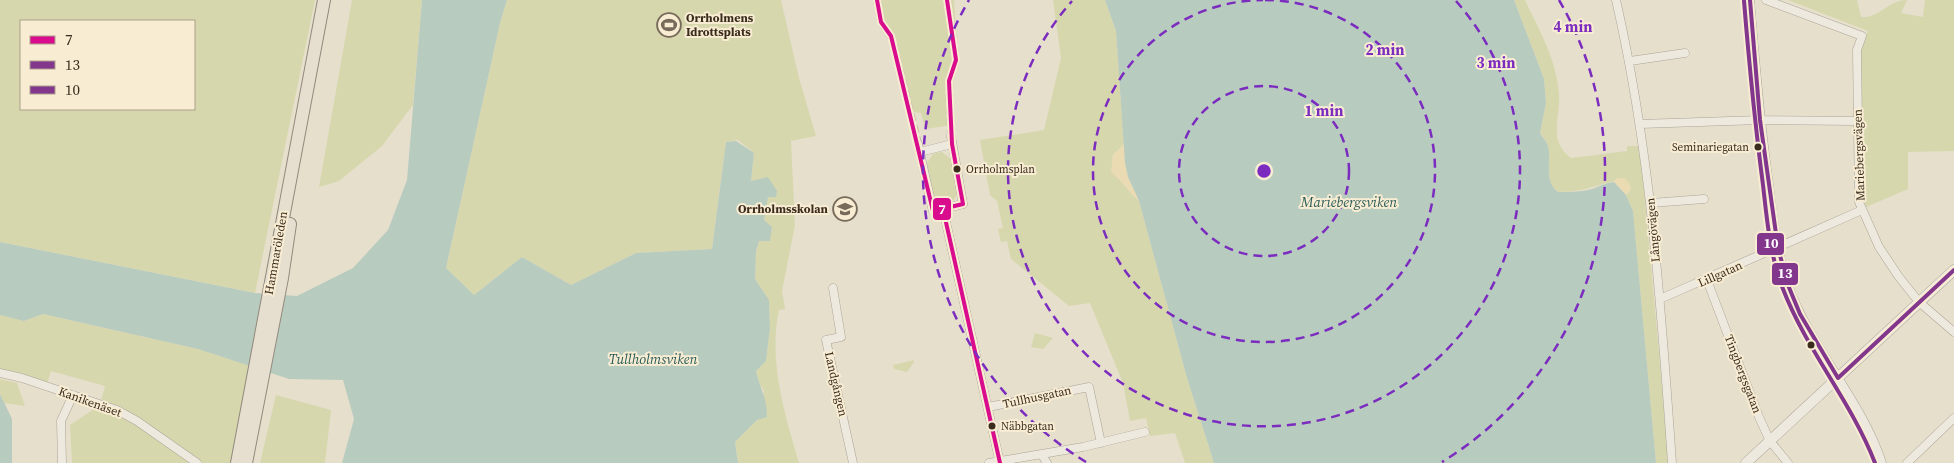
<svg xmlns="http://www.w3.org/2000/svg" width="1954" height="463" viewBox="0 0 1954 463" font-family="'Source Serif 4',serif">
  <rect width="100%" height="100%" fill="#e6dfcc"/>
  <path fill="#d7d7ae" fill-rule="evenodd" d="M0,0H315L255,293L0,242ZM21,21H194V109H21Z
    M352,0H422L413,105L382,146L339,181L319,187Z
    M507,0H781L799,78L816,136L791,141L795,225L782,291L785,309L779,310C768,362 785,414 799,463H738L735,442L757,420L764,391L759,383L756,371L766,361L770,328L769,300L755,279L756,251L759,241H770L772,227L764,220L768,197L751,181L754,153L738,140L726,142L712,249L636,253L571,285L522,257L474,295L446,268L500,23Z
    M875,0H954L958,57L946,126L925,129L921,113L913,112L895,42L883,32Z
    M1053,0H1105L1116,31L1124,144L1113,155L1112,172C1122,181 1129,192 1139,201L1187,378L1214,463H1185L1175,433L1150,436L1146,418L1130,421L1123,383L1090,303L1069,306L1011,259L1007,241L1001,242L998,229L1003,228L997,201L990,195L980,140L1044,130L1061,58Z
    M1514,0H1525C1539,30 1557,60 1559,94C1561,119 1547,140 1571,158L1627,151V146H1640L1669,463H1656L1633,211L1626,195L1630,191L1618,178C1613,183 1609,182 1603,184C1586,189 1577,192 1558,192C1543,180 1552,161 1548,146C1547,142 1543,136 1540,133L1546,103L1544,79Z
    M1788,0H1857L1861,17C1879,19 1888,0 1907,0L1901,13L1923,17L1925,0H1954V151L1908,152V189L1866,207L1861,192L1858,52L1868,31Z
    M942,152L951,159L958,193L953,201L943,203L934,197L927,163L933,154Z
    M43,314L198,349L251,366L231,463H72L70,425L100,405L105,386L51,371L47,384L0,371V315L24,321Z
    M1035,333L1053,338L1043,349L1031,347Z
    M914,360V362L907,372L894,369L893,365Z
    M0,379L17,383L25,406L4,403L0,394Z
    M276,395L331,410L325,463H260Z"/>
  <path fill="#ebdbb3" d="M1124,144L1128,177L1139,201C1129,192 1122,181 1111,172L1113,155Z
    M1618,178H1624L1629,183L1631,188L1626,195L1614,182Z"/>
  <path fill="#b8cbbf" d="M422,0H507L500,23L446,268L474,295L522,257L571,285L636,253L712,249L726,142L736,141L754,153L751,181L768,177L777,191L776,197H768L764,220L772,227L770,241H759L756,251L755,279L769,300L770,328L766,361L756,371C760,389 767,397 767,417L757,420L735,442L738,463H342L354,419L343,380L289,379L198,349L43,314L24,321L0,315V242L255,293L297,296L353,268L388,230L407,180Z
    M1105,0H1514L1544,79L1546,103L1540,133C1542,136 1547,142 1548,146C1552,161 1543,180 1558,192C1570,192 1584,192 1595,188C1602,185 1606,183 1614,182L1626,195L1633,211L1656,463H1214L1187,378L1139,201L1128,177L1125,163L1116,31Z
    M0,394L12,419V463H0Z"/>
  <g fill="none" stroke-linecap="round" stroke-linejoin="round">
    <path stroke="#c4bba9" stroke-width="8" stroke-dasharray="8 4" stroke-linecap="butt" d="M877,0L881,22L891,36L918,144
      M947,0L956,60L949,81L951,136"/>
    <g stroke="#aca496" stroke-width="9">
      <path id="minor" d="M1616,0C1651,152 1661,307 1672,463
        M1750,0C1755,62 1760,123 1769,185C1773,219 1777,253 1788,285C1810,347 1862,401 1882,463
        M1766,0L1862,36L1857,50L1859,202L1879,247L1899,277L1919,302L1954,332
        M1630,61L1685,53
        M1640,124L1760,120L1857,121
        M918,144L933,211L963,204L951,136
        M920,152L952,144
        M1651,203L1704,199
        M943,209L1000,463
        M1707,280L1759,417L1770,441L1788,463
        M833,288L841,337L826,340L853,463
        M1660,299L1862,210
        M0,373L22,378L117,410L137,421L197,463
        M988,407L1089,387L1101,443
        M1042,455L1047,463
        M62,463L61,421L73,395
        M989,463L1083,447L1145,432
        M1907,463L1954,418"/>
    </g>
    <g stroke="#aca496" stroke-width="11">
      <path id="tertiary" d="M1746,463L1954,270"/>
    </g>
    <g stroke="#91897c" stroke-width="14">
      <path id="primary" d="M237,463L324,0
        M246,463L282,278L290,224"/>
    </g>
    <use href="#minor" stroke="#eee9df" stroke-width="8"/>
    <use href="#tertiary" stroke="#eee9df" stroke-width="10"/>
    <use href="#primary" stroke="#e6dfcf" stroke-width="12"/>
    <g stroke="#f8edd3" stroke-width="8">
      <path id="bus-1" d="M877,0L881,22L891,36L933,211L963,204L952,144L949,81L956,60L947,0
        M943,209L1000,463"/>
    </g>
    <g stroke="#f8edd3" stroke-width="8">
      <path id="bus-2" d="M1750,0L1760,120L1778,248L1788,285L1800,314L1838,378L1954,270"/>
    </g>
    <g stroke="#f8edd3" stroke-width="8">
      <path id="bus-3" d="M1744,1C1749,62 1755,124 1763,185C1767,220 1770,256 1783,289C1807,351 1851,401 1875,463"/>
    </g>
    <use href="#bus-1" stroke="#d80c8c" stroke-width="4"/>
    <use href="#bus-2" stroke="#82378c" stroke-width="4"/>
    <use href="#bus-3" stroke="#82378c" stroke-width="4"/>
  </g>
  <g fill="none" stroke="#7b2cbf" stroke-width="2.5" stroke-dasharray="9 6">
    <circle cx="1264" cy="171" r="85"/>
    <path d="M1265 0A171 171 0 1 1 1263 0"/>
    <path d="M1456 1A256 256 0 1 1 1072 1"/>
    <path d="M1086 462A341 341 0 0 1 969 0M1559 0A341 341 0 0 1 1442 462"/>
  </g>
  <defs>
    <g id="stadium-ring" transform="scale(1.25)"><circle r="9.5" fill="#f8edd3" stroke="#776a5a" stroke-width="1.5"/><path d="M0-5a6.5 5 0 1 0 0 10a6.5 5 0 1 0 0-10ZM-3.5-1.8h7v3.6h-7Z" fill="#776a5a"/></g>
    <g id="school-ring" transform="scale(1.25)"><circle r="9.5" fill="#f8edd3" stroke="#776a5a" stroke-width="1.5"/><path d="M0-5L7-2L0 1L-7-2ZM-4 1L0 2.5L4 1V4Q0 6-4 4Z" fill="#776a5a"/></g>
  </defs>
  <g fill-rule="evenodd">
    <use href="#stadium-ring" x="669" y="25"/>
    <use href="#school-ring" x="845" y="209"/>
  </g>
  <g fill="#3b2b1d" stroke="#f8edd3" stroke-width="2">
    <circle cx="1758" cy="147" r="4.5"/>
    <circle cx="957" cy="169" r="4.5"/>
    <circle cx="1811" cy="345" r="4.5"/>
    <circle cx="992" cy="426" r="4.5"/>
  </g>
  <g text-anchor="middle" stroke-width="4" stroke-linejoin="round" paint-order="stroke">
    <g font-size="11" fill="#3b2b1d" stroke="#f8edd3" text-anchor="start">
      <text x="1749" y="151" text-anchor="end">Seminariegatan</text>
      <text x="966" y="173">Orrholmsplan</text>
      <text x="1001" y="430">Näbbgatan</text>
    </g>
    <g font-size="12" font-weight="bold" fill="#3b2b1d" stroke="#f8edd3" text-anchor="start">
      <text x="686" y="22">Orrholmens<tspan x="686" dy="14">Idrottsplats</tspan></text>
      <text x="828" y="213" text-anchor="end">Orrholmsskolan</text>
    </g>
    <g font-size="12" fill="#3b2b1d" stroke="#f8edd3">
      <text transform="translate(1859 155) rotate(-92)" y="4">Mariebergsvägen</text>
      <text transform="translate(1653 230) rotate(-95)" y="4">Långövägen</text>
      <text transform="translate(276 253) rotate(-80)" y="4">Hammaröleden</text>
      <text transform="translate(1720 274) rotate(-24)" y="4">Lillgatan</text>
      <text transform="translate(1743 374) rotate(69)" y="4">Tingbergsgatan</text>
      <text transform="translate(836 384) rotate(77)" y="4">Landgången</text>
      <text transform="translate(1037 397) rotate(-12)" y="4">Tullhusgatan</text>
      <text transform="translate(90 402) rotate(20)" y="4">Kanikenäset</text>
    </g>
    <g font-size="14" font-style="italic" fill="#2b5c59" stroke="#f8edd3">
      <text x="1349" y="207">Mariebergsviken</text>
      <text x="653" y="364">Tullholmsviken</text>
    </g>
  </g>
  <circle cx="1264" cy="171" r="8" fill="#7b2cbf" stroke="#f8edd3" stroke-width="2.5"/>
  <g font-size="15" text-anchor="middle" font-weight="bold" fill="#7b2cbf" stroke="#f8edd3" stroke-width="4" stroke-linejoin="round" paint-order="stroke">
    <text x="1573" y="32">4 min</text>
    <text x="1385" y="55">2 min</text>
    <text x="1496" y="68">3 min</text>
    <text x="1324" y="116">1 min</text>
  </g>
  <g stroke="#f8edd3" stroke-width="2">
    <rect x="932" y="197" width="20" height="24" rx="5" fill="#d80c8c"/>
    <rect x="1756" y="232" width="29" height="24" rx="5" fill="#82378c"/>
    <rect x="1771" y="262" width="28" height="24" rx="5" fill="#82378c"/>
  </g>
  <g font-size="14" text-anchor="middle" font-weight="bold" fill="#fff">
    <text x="942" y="214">7</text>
    <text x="1771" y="248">10</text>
    <text x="1785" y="278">13</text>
  </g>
  <rect x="20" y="20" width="175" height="90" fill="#f8edd3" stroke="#ac9f8a"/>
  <rect x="30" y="36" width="25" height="8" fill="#d80c8c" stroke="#ac9f8a"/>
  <text x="65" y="45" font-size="15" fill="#3b2b1d">7</text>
  <rect x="30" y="61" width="25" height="8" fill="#82378c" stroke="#ac9f8a"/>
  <text x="65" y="70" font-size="15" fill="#3b2b1d">13</text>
  <rect x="30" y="86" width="25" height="8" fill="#82378c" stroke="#ac9f8a"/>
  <text x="65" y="95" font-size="15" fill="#3b2b1d">10</text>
</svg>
